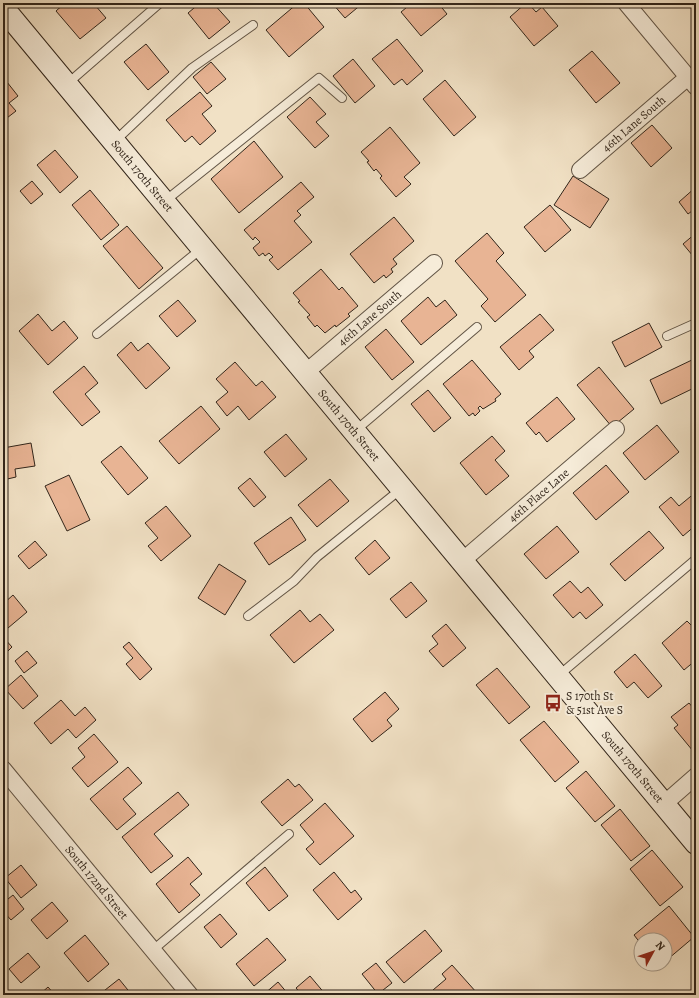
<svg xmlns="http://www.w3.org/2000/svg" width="699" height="998" viewBox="0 0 699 998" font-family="Alegreya,serif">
  <rect width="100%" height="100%" fill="#f1e1c5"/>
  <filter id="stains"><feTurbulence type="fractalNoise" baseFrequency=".005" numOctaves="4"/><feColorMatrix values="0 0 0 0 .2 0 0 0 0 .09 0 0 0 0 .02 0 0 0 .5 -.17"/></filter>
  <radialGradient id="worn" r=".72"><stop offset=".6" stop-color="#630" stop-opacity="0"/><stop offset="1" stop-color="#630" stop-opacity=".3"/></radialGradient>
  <path fill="#e8b494" stroke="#31251a" d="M65,3H98L95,5L106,18L80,39L56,11Z
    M200,3H213L230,22L209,39L188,13Z
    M298,3H304L324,27L289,57L266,30Z
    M332,3H363L345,18Z
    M412,3H438L447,14L421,36L401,12Z
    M526,3H528L536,12L542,7L558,26L534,46L510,17Z
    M397,39L423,71L407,85L402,79L394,85L372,59Z
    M146,44L169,72L148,90L124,62Z
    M592,51L620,83L596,103L569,70Z
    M353,59L375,86L355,103L333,76Z
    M211,62L226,79L207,94L193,77Z
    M3,77L18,96L9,103L16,111L3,121Z
    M445,80L476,117L454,136L423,99Z
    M200,92L212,106L202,114L216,131L200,145L192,136L185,142L166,120Z
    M310,97L326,114L316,122L329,136L315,148L287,117Z
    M652,125L672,148L651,167L631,143Z
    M390,127L420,163L404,177L411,184L396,197L380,178L382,176L376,169L374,171L367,162L369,161L361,152Z
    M254,141L283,177L239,213L211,179Z
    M55,150L78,177L60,193L37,165Z
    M573,176L609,199L590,228L554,205Z
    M32,181L43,194L31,204L20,191Z
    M301,182L314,197L297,211L301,215L294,221L312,242L278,270L269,260L273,257L269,253L265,256L263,253L259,256L253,248L260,242L255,237L253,240L244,230Z
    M696,187V208L688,214L679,202Z
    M90,190L119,225L101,240L72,205Z
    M550,205L571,230L545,252L524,227Z
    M394,217L414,241L393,259L397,264L391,269L393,272L386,278L384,275L374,283L350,254Z
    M127,226L163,268L139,289L103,246Z
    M487,233L504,253L496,261L526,295L495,322L481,306L488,299L455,261Z
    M696,233V254L693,256L683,244Z
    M321,269L339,290L342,287L358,306L348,314L350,316L336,327L335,325L325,333L317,325L315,327L307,317L310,315L298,302L300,301L293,293Z
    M428,297L436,307L445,300L457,315L421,345L401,321Z
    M178,300L196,321L177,337L159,316Z
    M38,314L52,331L64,321L78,338L48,365L19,331Z
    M540,314L554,330L529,351L534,357L519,370L500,347Z
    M649,323L662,347L625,367L612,342Z
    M386,329L414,362L392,380L365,347Z
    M131,342L138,351L148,343L170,368L146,389L117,355Z
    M694,359L696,362V387L661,404L650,380Z
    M472,360L501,394L495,399L496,401L483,409L480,406L478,408L480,411L475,416L473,413L469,416L443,384Z
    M235,362L256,386L262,381L276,397L249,420L238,406L227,416L216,402L228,392L216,379Z
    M84,366L98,383L85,394L100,412L82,426L53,392Z
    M599,367L634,409L612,427L577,385Z
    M428,390L451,418L434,432L411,404Z
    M557,397L575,419L547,442L539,432L536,435L526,423Z
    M201,406L220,429L179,464L159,441Z
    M657,425L679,452L645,480L623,453Z
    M286,434L307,459L285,477L264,452Z
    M492,436L505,451L495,460L509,476L486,495L460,463Z
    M31,443L35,466L15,469L16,477L3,480V448Z
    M121,446L148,478L128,495L101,462Z
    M606,465L629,492L596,520L573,493Z
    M69,475L90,520L67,531L45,486Z
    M250,478L266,497L254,507L238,488Z
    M330,479L349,501L317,527L298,505Z
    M696,492V525L683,536L659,507L671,497L679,506Z
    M166,506L191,536L161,561L148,546L158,538L145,523Z
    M291,517L306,540L269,565L254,543Z
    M557,526L579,552L546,579L524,554Z
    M649,531L664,548L625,581L610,564Z
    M375,540L390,558L369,575L355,558Z
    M35,541L47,555L29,569L18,556Z
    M219,564L246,581L225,615L198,598Z
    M570,581L581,593L588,587L603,605L586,619L580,612L573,618L553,595Z
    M411,582L427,601L406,618L390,599Z
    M13,595L27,612L8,628L3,622V604Z
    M300,610L310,622L320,614L334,630L294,663L270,635Z
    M687,621L696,630V660L684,670L662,643Z
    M446,624L466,648L443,667L429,651L438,644L432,636Z
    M3,637L12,647L3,656Z
    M129,642L152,669L140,680L126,664L133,658L123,647Z
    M27,651L37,663L24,673L15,661Z
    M635,654L662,686L648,698L634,682L627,688L614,672Z
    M497,668L530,707L509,724L476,685Z
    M21,675L38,696L23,709L5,689Z
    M385,692L399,709L387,720L392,726L372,742L353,719Z
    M61,700L75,716L85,707L96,720L76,738L68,729L51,744L34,723Z
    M689,703L695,710L696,709V749L693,751L674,728L678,725L671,717Z
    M544,721L579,762L555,782L520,740Z
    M94,734L118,762L88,787L72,768L85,757L78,748Z
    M128,767L142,783L123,799L136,814L117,830L90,799Z
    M586,771L615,806L595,822L566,788Z
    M288,779L295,787L299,784L313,800L282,826L261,802Z
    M178,792L189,805L154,834L173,856L151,873L122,837Z
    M325,803L354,836L320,865L306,849L314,842L300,825Z
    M620,809L650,846L631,861L601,825Z
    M652,850L683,887L660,906L630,869Z
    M188,857L202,874L190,884L200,895L179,913L156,884Z
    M21,865L37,885L21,898L5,878Z
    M265,867L288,896L269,911L246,883Z
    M334,872L351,893L355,890L362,899L338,920L313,890Z
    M13,895L24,909L11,920L3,911V903Z
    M52,902L68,921L47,939L31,920Z
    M669,906L694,937L668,959L665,956V940H641V944L634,935Z
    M220,914L237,934L221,948L204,927Z
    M425,930L442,951L404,983L386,962Z
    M85,935L109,964L88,982L64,953Z
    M267,938L286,960L254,986L236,964Z
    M28,953L40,967L21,983L9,969Z
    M376,963L392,983L378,994L362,974Z
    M452,965L477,993L475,995H438L433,990L446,979L442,974Z
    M310,976L326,995H302L296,988Z
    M119,979L132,995H101L100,994Z
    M278,982L289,995H263Z
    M48,987L55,995H39Z"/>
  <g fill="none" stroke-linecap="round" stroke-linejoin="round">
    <g stroke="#615445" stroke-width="10">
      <path id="lane" d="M67,84L160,3
        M114,142L192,68L253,25
        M165,201L319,78L342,98
        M97,334L201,249
        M667,336L696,323
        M355,431L477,327
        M248,616L294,581L317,557L401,489
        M558,676L696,559
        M153,950L289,834"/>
    </g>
    <g stroke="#615445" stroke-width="18">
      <g id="street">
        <path d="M626,3L696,87"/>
        <path id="s1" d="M580,170L688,77"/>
        <path id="s2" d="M305,373L434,263"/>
        <path id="s3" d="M462,561L616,429"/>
        <path id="s4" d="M3,769L190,995"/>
        <path d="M664,804L696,776"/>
      </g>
    </g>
    <g stroke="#31251a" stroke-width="24">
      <g id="secondary">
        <path id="s5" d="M3,8L696,843"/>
      </g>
    </g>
    <use href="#lane" stroke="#f6ecd9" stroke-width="8"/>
    <use href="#street" stroke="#f6ecd9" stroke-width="16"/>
    <use href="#secondary" stroke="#f6ecd9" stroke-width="22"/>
  </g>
  <defs>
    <g id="bus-bare" transform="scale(1.38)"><path d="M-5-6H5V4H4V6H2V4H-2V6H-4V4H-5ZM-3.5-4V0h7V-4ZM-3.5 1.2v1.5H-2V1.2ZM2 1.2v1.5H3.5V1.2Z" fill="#8f2418" stroke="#f6ecd9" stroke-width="2.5" paint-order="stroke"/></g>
  </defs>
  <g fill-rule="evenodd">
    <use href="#bus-bare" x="553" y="703"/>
  </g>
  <g text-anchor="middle" stroke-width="4" stroke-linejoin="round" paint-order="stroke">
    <g font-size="12" fill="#31251a" stroke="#f6ecd9">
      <text dy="4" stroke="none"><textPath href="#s1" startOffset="71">46th Lane South</textPath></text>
      <text dy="4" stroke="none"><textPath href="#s5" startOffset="218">South 170th Street</textPath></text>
      <text dy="4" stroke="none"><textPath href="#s2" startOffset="85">46th Lane South</textPath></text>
      <text dy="4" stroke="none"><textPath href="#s5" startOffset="542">South 170th Street</textPath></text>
      <text dy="4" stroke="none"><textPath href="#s3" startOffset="101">46th Place Lane</textPath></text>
      <text dy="4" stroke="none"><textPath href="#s5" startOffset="986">South 170th Street</textPath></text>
      <text dy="4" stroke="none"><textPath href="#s4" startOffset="147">South 172nd Street</textPath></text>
    </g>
    <g font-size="12" fill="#31251a" stroke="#f6ecd9" text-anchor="start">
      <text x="566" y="700">S 170th St<tspan x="566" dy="14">&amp; 51st Ave S</tspan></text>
    </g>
  </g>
  <rect width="699" height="998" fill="none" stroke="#f1e1c5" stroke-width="16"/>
  <rect x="4" y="4" width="691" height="990" fill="none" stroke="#31251a" stroke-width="2"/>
  <rect x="8" y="8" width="683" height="982" fill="none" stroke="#31251a"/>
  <g transform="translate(653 952) rotate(50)"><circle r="19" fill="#f6ecd9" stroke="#a79c8d"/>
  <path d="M0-3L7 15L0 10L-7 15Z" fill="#8f2418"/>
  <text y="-6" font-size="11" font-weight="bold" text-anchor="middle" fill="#31251a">N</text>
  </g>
  <rect width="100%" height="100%" filter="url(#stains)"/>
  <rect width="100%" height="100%" fill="url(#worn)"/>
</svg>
